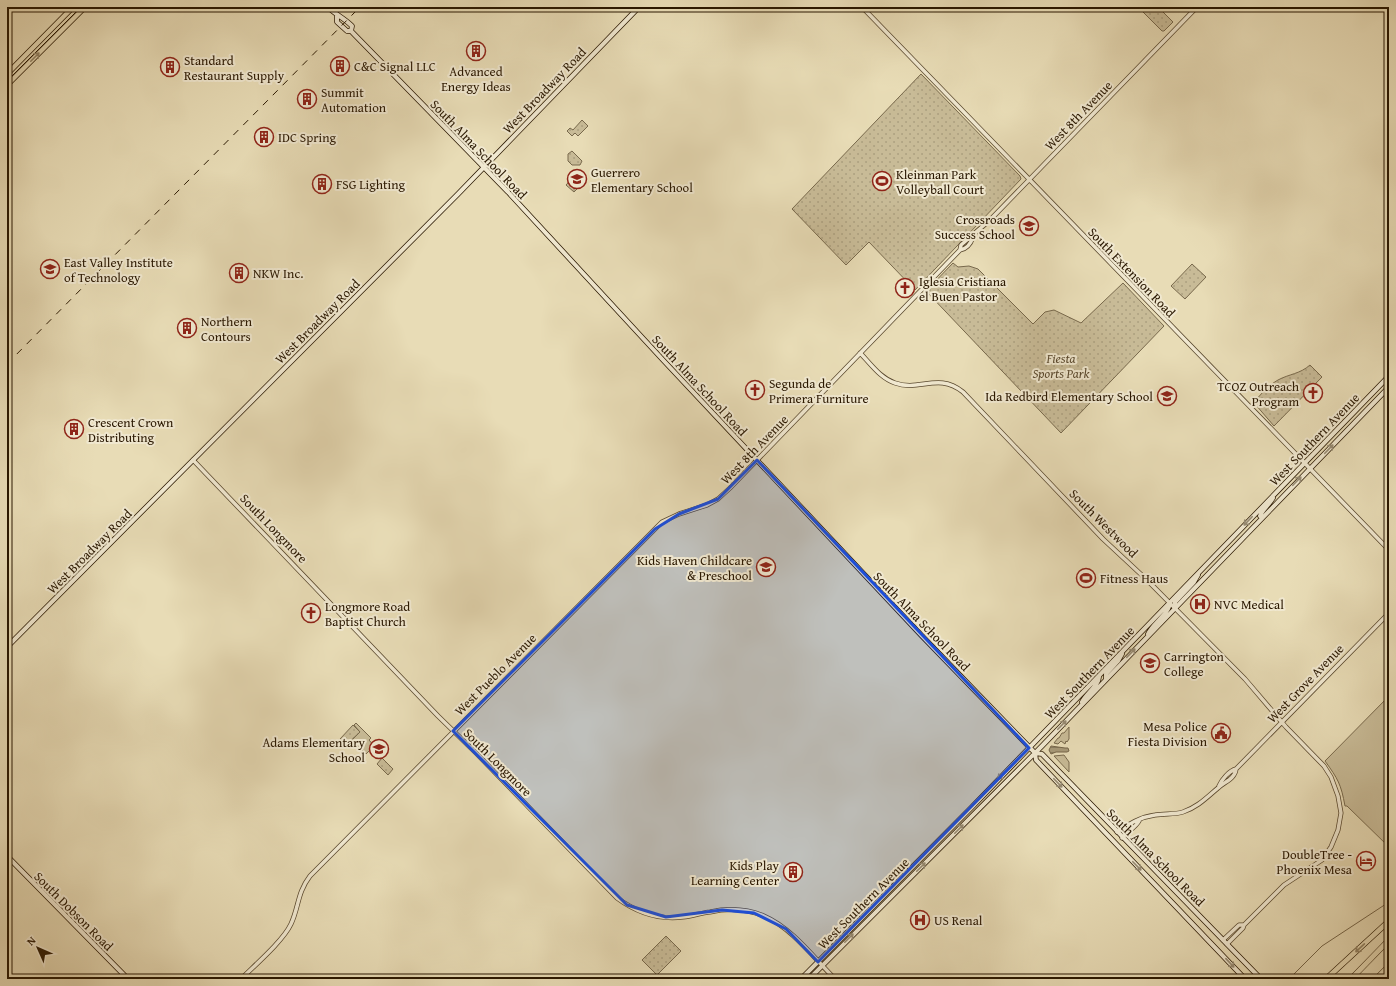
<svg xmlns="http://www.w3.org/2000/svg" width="1396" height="986" viewBox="0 0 1396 986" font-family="'Gentium Book Plus',serif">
  <defs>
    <pattern id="park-dots" width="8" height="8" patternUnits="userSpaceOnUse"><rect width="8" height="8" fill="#c8bb97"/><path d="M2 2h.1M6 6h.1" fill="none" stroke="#aca080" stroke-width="1.8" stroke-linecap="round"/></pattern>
    <pattern id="water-rules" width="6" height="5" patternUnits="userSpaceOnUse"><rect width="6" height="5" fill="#a79978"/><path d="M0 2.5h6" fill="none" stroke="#887c60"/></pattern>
  </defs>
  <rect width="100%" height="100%" fill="#e8dcb6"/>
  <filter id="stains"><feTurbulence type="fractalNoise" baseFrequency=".005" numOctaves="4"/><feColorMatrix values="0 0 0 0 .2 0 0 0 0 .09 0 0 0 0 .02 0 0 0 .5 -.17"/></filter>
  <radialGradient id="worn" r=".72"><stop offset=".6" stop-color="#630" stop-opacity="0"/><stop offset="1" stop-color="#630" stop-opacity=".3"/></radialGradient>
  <path fill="#c8bb97" stroke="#78694c" d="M1389,696V847L1347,806H1345C1341,784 1338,779 1325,761Z
    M356,723L371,738L369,740L374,746L366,754L352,740L360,732L354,725Z
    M1069,727V739L1067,742L1066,741L1065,744L1061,741L1058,744L1054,743L1058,738H1059L1062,733H1064Z
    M1064,755L1069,762V772L1054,756Z"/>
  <path fill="url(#park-dots)" stroke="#78694c" d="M1141,7H1158L1173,22L1164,31H1162L1141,10Z
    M921,74L1020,176L1021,179L915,290L869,242L846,265L792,209Z
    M582,120L588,126L578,136L575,133L572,136L567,131L570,128L573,130Z
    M572,151L582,161L580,165H572L568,161V154Z
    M576,174L584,182L574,192L566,185Z
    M953,263L958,267L969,266L978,269L1033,324L1045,312L1054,310L1081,323L1123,283L1164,326L1061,433L926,291Z
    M1192,264L1206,277L1185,299L1171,286Z
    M1310,365L1322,377L1274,426L1255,404L1254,402C1261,394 1269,385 1278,380C1289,374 1300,374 1310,365Z
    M353,725L360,732L346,745L340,739Z
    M382,758L393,769L388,775L377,764Z
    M666,936L681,951L657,975L642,960Z"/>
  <path fill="url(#water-rules)" stroke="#756548" d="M1051,746L1065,748H1068L1069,751L1067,752H1056L1051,754L1049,750Z"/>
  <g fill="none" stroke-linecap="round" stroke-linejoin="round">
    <path stroke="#756548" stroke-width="1" d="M1289,979L1322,946L1389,902"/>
    <g stroke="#59482e" stroke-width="5">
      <path id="tertiary" d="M862,7L1389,550
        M960,250C967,249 971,243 973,237
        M860,353C871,364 880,378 895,383C920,392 938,372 963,392L1103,539L1146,579L1245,679L1286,727L1324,766L1331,777L1338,796L1341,813L1338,830L1331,847L1322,860L1284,885L1244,925L1243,928L1227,944
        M193,460L438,716L477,754L617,898C636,912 659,920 683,917C692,916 701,913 710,912C728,908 747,909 764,916C792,928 814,958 835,979
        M1219,786C1222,779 1229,771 1236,769L1389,613
        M1117,832C1129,824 1140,817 1155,815C1165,813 1174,815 1183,812C1198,807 1207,797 1218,788C1224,782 1235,779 1236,769
        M1122,838C1127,832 1136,827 1139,821
        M1223,940L1239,925H1244
        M241,979C255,965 283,941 291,924C299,907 297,893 310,876L655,529L662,522L679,514L707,505L718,499L730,488L960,250L961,245L990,220L1197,7"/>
    </g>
    <g stroke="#291700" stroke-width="5.5">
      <path id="secondary" d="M328,7C336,15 344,18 352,26L351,31L508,192L663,360L921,635L1035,753L1042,754L1261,979
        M337,16V22L347,31H351
        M1262,518L1260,516C1262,510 1269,505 1273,498
        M1175,608V602L1194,582L1198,575
        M1148,634C1153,623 1170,613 1170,602
        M7,647L458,194L639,7
        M1106,679V674L1118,661L1122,654
        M1082,702C1086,694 1100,684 1099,676
        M1035,753L1036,760L1245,979
        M7,856L128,979
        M801,979L971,808L1389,376
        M809,979L1042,746L1389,387"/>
    </g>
    <g stroke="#291700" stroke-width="6">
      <path id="primary" d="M7,74L73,7
        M7,85L85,7"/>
    </g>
    <g stroke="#291700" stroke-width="6">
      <path id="motorway" d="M1326,979L1389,921
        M1351,979L1389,940
        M1376,979L1389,966"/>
    </g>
    <use href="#tertiary" stroke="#f0e8d0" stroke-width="3.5"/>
    <use href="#secondary" stroke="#f0e8d0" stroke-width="4"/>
    <use href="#primary" stroke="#e8dcb6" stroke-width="4.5"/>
    <use href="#motorway" stroke="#e8dcb6" stroke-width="5"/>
    <path stroke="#291700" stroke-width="1" d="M7,81L81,7"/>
    <path stroke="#291700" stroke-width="1" stroke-dasharray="7 7" stroke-linecap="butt" d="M7,364L360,7"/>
  </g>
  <defs><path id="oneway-shaft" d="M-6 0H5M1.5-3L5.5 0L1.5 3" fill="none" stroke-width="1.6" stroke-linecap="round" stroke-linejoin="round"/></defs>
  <g stroke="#928364">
    <use href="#oneway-shaft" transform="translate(35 57) rotate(-45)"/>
    <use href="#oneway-shaft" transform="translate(1360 948) rotate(137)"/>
  </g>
  <g stroke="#968a72">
    <use href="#oneway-shaft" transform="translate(1329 449) rotate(-46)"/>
    <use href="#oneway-shaft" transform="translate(1297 481) rotate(-46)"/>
    <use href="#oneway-shaft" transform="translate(1248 521) rotate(134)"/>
    <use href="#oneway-shaft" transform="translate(1131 653) rotate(-46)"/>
    <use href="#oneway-shaft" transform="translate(1062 725) rotate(-46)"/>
    <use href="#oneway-shaft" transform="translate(1002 775) rotate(135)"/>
    <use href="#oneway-shaft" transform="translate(1058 783) rotate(46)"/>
    <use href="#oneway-shaft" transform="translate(959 829) rotate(-45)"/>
    <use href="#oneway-shaft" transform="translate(1137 866) rotate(46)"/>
    <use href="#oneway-shaft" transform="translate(921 867) rotate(-45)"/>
    <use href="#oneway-shaft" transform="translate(849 938) rotate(-45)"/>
    <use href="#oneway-shaft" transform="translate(1230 963) rotate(47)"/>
  </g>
  <path fill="#1d4ed8" fill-opacity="0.2" stroke="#1d4ed8" stroke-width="3" stroke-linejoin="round" d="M757,460L1029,748L818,962L786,929L754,913L722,910L666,917L627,905L453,731L655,529L679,514L718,499Z"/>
  <defs>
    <g id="building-ring" transform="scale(1)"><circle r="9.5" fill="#f0e8d0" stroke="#8f2418" stroke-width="1.5"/><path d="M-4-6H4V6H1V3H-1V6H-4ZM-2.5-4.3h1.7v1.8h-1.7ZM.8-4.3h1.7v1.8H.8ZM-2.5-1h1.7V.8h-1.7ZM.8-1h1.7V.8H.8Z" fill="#8f2418"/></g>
    <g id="school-ring" transform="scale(1)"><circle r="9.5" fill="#f0e8d0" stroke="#8f2418" stroke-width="1.5"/><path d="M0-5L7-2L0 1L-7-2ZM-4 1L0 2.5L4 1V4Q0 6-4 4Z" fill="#8f2418"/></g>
    <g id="stadium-ring" transform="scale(1)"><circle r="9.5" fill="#f0e8d0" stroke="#8f2418" stroke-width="1.5"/><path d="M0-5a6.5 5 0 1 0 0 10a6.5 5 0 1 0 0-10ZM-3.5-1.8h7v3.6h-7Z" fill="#8f2418"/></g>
    <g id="church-ring" transform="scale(1)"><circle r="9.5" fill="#f0e8d0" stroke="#8f2418" stroke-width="1.5"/><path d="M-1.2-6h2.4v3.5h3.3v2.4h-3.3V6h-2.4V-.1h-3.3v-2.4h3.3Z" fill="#8f2418"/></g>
    <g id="hospital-ring" transform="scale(1)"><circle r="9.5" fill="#f0e8d0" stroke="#8f2418" stroke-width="1.5"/><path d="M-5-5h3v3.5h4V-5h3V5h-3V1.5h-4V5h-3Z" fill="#8f2418"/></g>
    <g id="university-ring" transform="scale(1)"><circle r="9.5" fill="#f0e8d0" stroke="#8f2418" stroke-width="1.5"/><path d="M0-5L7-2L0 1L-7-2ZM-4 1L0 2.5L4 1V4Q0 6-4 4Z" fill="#8f2418"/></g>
    <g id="civic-ring" transform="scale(1)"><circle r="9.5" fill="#f0e8d0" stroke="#8f2418" stroke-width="1.5"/><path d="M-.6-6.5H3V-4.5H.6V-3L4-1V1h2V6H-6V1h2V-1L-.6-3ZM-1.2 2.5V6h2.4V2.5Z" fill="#8f2418"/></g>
    <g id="hotel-ring" transform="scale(1)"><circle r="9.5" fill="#f0e8d0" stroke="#8f2418" stroke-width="1.5"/><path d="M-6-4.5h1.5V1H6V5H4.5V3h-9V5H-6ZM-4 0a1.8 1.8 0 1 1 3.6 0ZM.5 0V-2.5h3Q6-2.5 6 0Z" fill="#8f2418"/></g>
  </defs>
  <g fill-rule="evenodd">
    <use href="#building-ring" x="476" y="51"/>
    <use href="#building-ring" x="340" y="66"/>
    <use href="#building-ring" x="170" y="67"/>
    <use href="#building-ring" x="307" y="99"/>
    <use href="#building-ring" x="264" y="137"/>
    <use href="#school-ring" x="577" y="179"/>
    <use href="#stadium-ring" x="882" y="181"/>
    <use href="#building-ring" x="322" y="184"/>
    <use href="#school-ring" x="1029" y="226"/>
    <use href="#school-ring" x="50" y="269"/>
    <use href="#building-ring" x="239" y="273"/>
    <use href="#church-ring" x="905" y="288"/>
    <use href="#building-ring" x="187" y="328"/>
    <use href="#church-ring" x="755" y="390"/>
    <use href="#church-ring" x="1313" y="393"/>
    <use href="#school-ring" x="1167" y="396"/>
    <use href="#building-ring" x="74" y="429"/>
    <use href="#school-ring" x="766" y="567"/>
    <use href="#stadium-ring" x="1086" y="578"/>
    <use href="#hospital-ring" x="1200" y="604"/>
    <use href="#church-ring" x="311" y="613"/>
    <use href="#university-ring" x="1150" y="663"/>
    <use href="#civic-ring" x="1221" y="733"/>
    <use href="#school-ring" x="379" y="749"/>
    <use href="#hotel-ring" x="1366" y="861"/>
    <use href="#building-ring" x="793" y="872"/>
    <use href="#hospital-ring" x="920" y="920"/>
  </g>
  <g text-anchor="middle" stroke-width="4" stroke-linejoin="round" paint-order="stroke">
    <g font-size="13" fill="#291700" stroke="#f0e8d0" text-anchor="start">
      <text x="184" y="65">Standard<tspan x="184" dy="15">Restaurant Supply</tspan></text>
      <text x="354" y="71">C&amp;C Signal LLC</text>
      <text x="476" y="76" text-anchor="middle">Advanced<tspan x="476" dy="15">Energy Ideas</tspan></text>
      <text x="321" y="97">Summit<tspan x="321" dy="15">Automation</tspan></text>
      <text x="278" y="142">IDC Spring</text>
      <text x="591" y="177">Guerrero<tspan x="591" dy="15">Elementary School</tspan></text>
      <text x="896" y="179">Kleinman Park<tspan x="896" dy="15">Volleyball Court</tspan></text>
      <text x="336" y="189">FSG Lighting</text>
      <text x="1015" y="224" text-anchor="end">Crossroads<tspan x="1015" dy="15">Success School</tspan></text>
      <text x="64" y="267">East Valley Institute<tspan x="64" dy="15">of Technology</tspan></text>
      <text x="253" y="278">NKW Inc.</text>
      <text x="919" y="286">Iglesia Cristiana<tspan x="919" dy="15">el Buen Pastor</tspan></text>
      <text x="201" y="326">Northern<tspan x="201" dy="15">Contours</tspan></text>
      <text x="769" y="388">Segunda de<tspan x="769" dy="15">Primera Furniture</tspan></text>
      <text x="1299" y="391" text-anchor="end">TCOZ Outreach<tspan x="1299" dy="15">Program</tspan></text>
      <text x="1153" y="401" text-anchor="end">Ida Redbird Elementary School</text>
      <text x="88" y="427">Crescent Crown<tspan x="88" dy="15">Distributing</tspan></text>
      <text x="752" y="565" text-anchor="end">Kids Haven Childcare<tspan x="752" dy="15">&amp; Preschool</tspan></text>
      <text x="1100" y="583">Fitness Haus</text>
      <text x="1214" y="609">NVC Medical</text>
      <text x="325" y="611">Longmore Road<tspan x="325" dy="15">Baptist Church</tspan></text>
      <text x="1164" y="661">Carrington<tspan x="1164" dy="15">College</tspan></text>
      <text x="1207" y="731" text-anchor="end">Mesa Police<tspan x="1207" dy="15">Fiesta Division</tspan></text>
      <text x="365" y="747" text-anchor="end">Adams Elementary<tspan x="365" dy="15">School</tspan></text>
      <text x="1352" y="859" text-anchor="end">DoubleTree -<tspan x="1352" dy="15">Phoenix Mesa</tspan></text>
      <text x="779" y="870" text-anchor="end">Kids Play<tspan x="779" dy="15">Learning Center</tspan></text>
      <text x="934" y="925">US Renal</text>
    </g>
    <g font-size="13" fill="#291700" stroke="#f0e8d0">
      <text transform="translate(544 90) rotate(-46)" y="5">West Broadway Road</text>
      <text transform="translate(1078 115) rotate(-46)" y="5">West 8th Avenue</text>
      <text transform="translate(479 149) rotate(46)" y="5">South Alma School Road</text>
      <text transform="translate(1132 272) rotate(46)" y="5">South Extension Road</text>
      <text transform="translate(317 321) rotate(-45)" y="5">West Broadway Road</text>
      <text transform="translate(700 385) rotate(47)" y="5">South Alma School Road</text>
      <text transform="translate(1314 439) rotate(-46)" y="5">West Southern Avenue</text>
      <text transform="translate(754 449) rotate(-46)" y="5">West 8th Avenue</text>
      <text transform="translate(1104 523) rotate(45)" y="5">South Westwood</text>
      <text transform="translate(274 528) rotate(46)" y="5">South Longmore</text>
      <text transform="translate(89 551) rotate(-45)" y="5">West Broadway Road</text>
      <text transform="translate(922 621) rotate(46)" y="5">South Alma School Road</text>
      <text transform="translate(1089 672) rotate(-46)" y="5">West Southern Avenue</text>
      <text transform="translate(495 674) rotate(-45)" y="5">West Pueblo Avenue</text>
      <text transform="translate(1305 683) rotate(-46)" y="5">West Grove Avenue</text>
      <text transform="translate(498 762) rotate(45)" y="5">South Longmore</text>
      <text transform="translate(1156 857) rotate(45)" y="5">South Alma School Road</text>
      <text transform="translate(863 903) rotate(-45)" y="5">West Southern Avenue</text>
      <text transform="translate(74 911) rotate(45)" y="5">South Dobson Road</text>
    </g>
    <g font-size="13" font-style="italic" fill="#59482d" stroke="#f0e8d0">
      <text x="1061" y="363">Fiesta<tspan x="1061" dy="15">Sports Park</tspan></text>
    </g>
  </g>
  <rect width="1396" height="986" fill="none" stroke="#e8dcb6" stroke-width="24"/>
  <rect x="8" y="8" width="1380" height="970" fill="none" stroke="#291700" stroke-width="2"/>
  <rect x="12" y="12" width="1372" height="962" fill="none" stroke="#291700"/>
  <g transform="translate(38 948) rotate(315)" stroke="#f0e8d0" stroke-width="3" paint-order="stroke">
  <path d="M0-3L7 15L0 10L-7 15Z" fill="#291700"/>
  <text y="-6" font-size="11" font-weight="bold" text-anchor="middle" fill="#291700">N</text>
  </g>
  <rect width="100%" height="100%" filter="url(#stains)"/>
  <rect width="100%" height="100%" fill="url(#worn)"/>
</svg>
